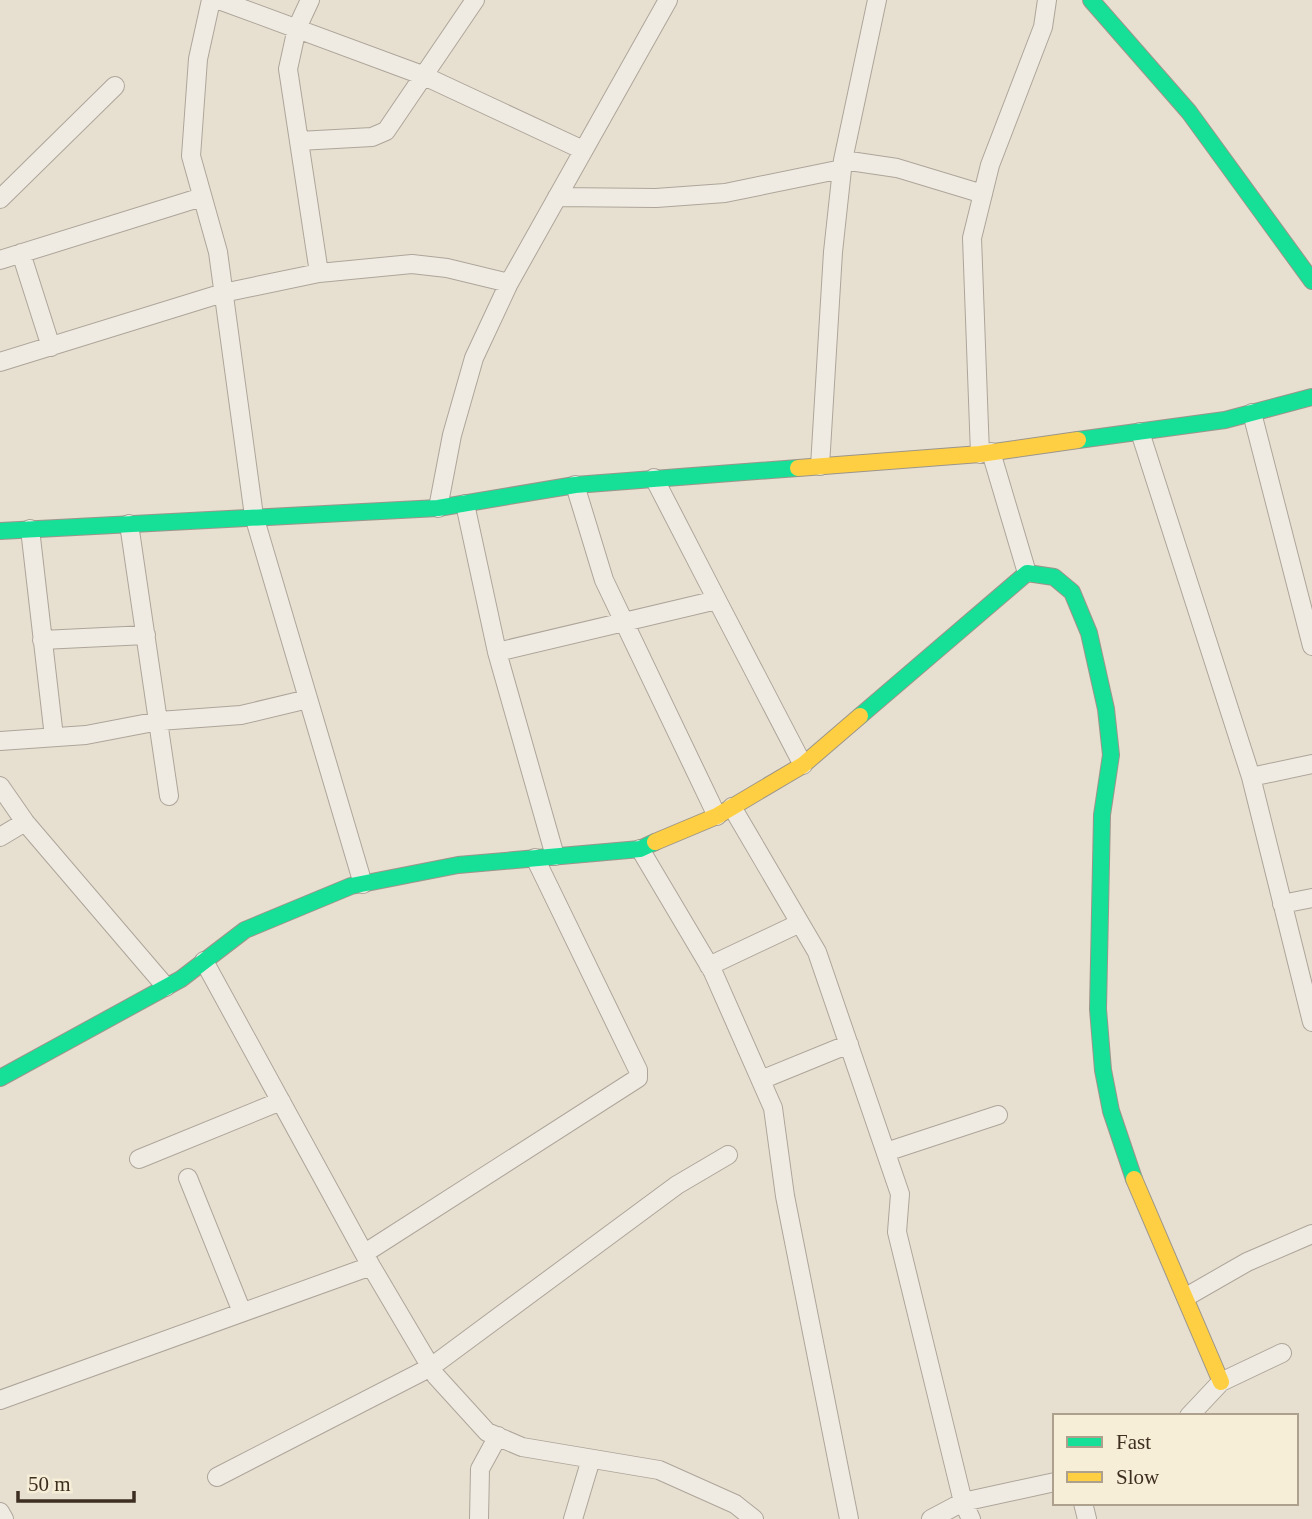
<svg xmlns="http://www.w3.org/2000/svg" width="1312" height="1519" viewBox="0 0 1312 1519" font-family="'Times New Roman',serif">
  <rect width="100%" height="100%" fill="#e7e0d1"/>
  <g fill="none" stroke-linecap="round" stroke-linejoin="round">
    <g stroke="#ada599" stroke-width="20">
      <path id="street" d="M211,0L198,59L191,156L218,252L254,516L363,884
        M219,0L422,75L583,150
        M310,0L297,28L288,69L319,273
        M299,141L372,137L386,131L475,0
        M843,160L897,168L983,194
        M557,197L656,198L725,193L842,169
        M0,199L115,86
        M21,253L51,347
        M0,260L202,197
        M0,362L223,293L319,273L412,264L447,268L509,283
        M1252,413L1312,646
        M1140,432L1251,777L1312,1022
        M991,452L1027,573
        M980,454L972,238L990,165L1043,27L1047,0
        M820,466L833,252L843,160L877,0
        M575,485L604,580L717,816
        M465,504L497,652L555,856
        M438,508L452,435L474,358L509,283L668,0
        M129,524L169,796
        M30,529L54,737
        M717,600L803,765
        M42,640L146,635
        M497,652L717,600L654,478
        M0,741L86,735L159,721L241,715L308,699
        M1251,777L1312,764
        M0,786L25,822L166,987
        M732,807L817,952L900,1194L897,1232L963,1502L971,1519
        M0,837L25,822
        M640,849L713,972L773,1108L785,1196L849,1519
        M1282,904L1312,898
        M204,961L371,1266L436,1376L487,1432L522,1447L659,1470L735,1504L754,1519
        M709,966L800,923
        M761,1080L849,1044
        M886,1152L998,1115
        M139,1159L281,1101
        M188,1178L242,1312
        M365,1253L638,1078V1070L535,858
        M1186,1297L1247,1262L1312,1234
        M0,1400L371,1266
        M1189,1416L1221,1382L1282,1353
        M217,1477L431,1367L677,1185L728,1155
        M1083,1503L1087,1519
        M0,1512L4,1519
        M479,1519L480,1469L498,1436
        M573,1519L591,1459
        M931,1519L963,1502L1055,1482"/>
    </g>
    <g stroke="#9c958a" stroke-width="18">
      <path id="fast" d="M1091,0L1189,112L1312,281
        M1078,440L1225,420L1312,397
        M0,531L438,508L575,485L798,468
        M860,716L1027,573L1054,577L1072,592L1089,633L1106,709L1111,755L1102,815L1098,1009L1103,1070L1111,1111L1134,1179
        M0,1078L181,979L245,930L351,886L458,865L640,849L655,842"/>
    </g>
    <g stroke="#9c958a" stroke-width="18">
      <path id="slow" d="M798,468L980,454L1078,440
        M655,842L717,816L803,765L860,716
        M1134,1179L1221,1382"/>
    </g>
    <use href="#street" stroke="#efebe3" stroke-width="18"/>
    <use href="#fast" stroke="#16e098" stroke-width="16"/>
    <use href="#slow" stroke="#ffcf43" stroke-width="16"/>
  </g>
  <rect x="1053" y="1414" width="245" height="91" fill="#f7eed8" stroke="#ada18e" stroke-width="2"/>
  <rect x="1067" y="1437" width="35" height="10" fill="#16e098" stroke="#ada18e" stroke-width="2"/>
  <text x="1116" y="1449" font-size="21" fill="#3d2e20">Fast</text>
  <rect x="1067" y="1472" width="35" height="10" fill="#ffcf43" stroke="#ada18e" stroke-width="2"/>
  <text x="1116" y="1484" font-size="21" fill="#3d2e20">Slow</text>
  <path d="M18 1491v10h116v-10" fill="none" stroke="#3d2e20" stroke-width="3.5"/>
  <text x="28" y="1491" font-size="21" fill="#3d2e20" stroke="#f7eed8" stroke-width="5" paint-order="stroke">50 m</text>
</svg>
